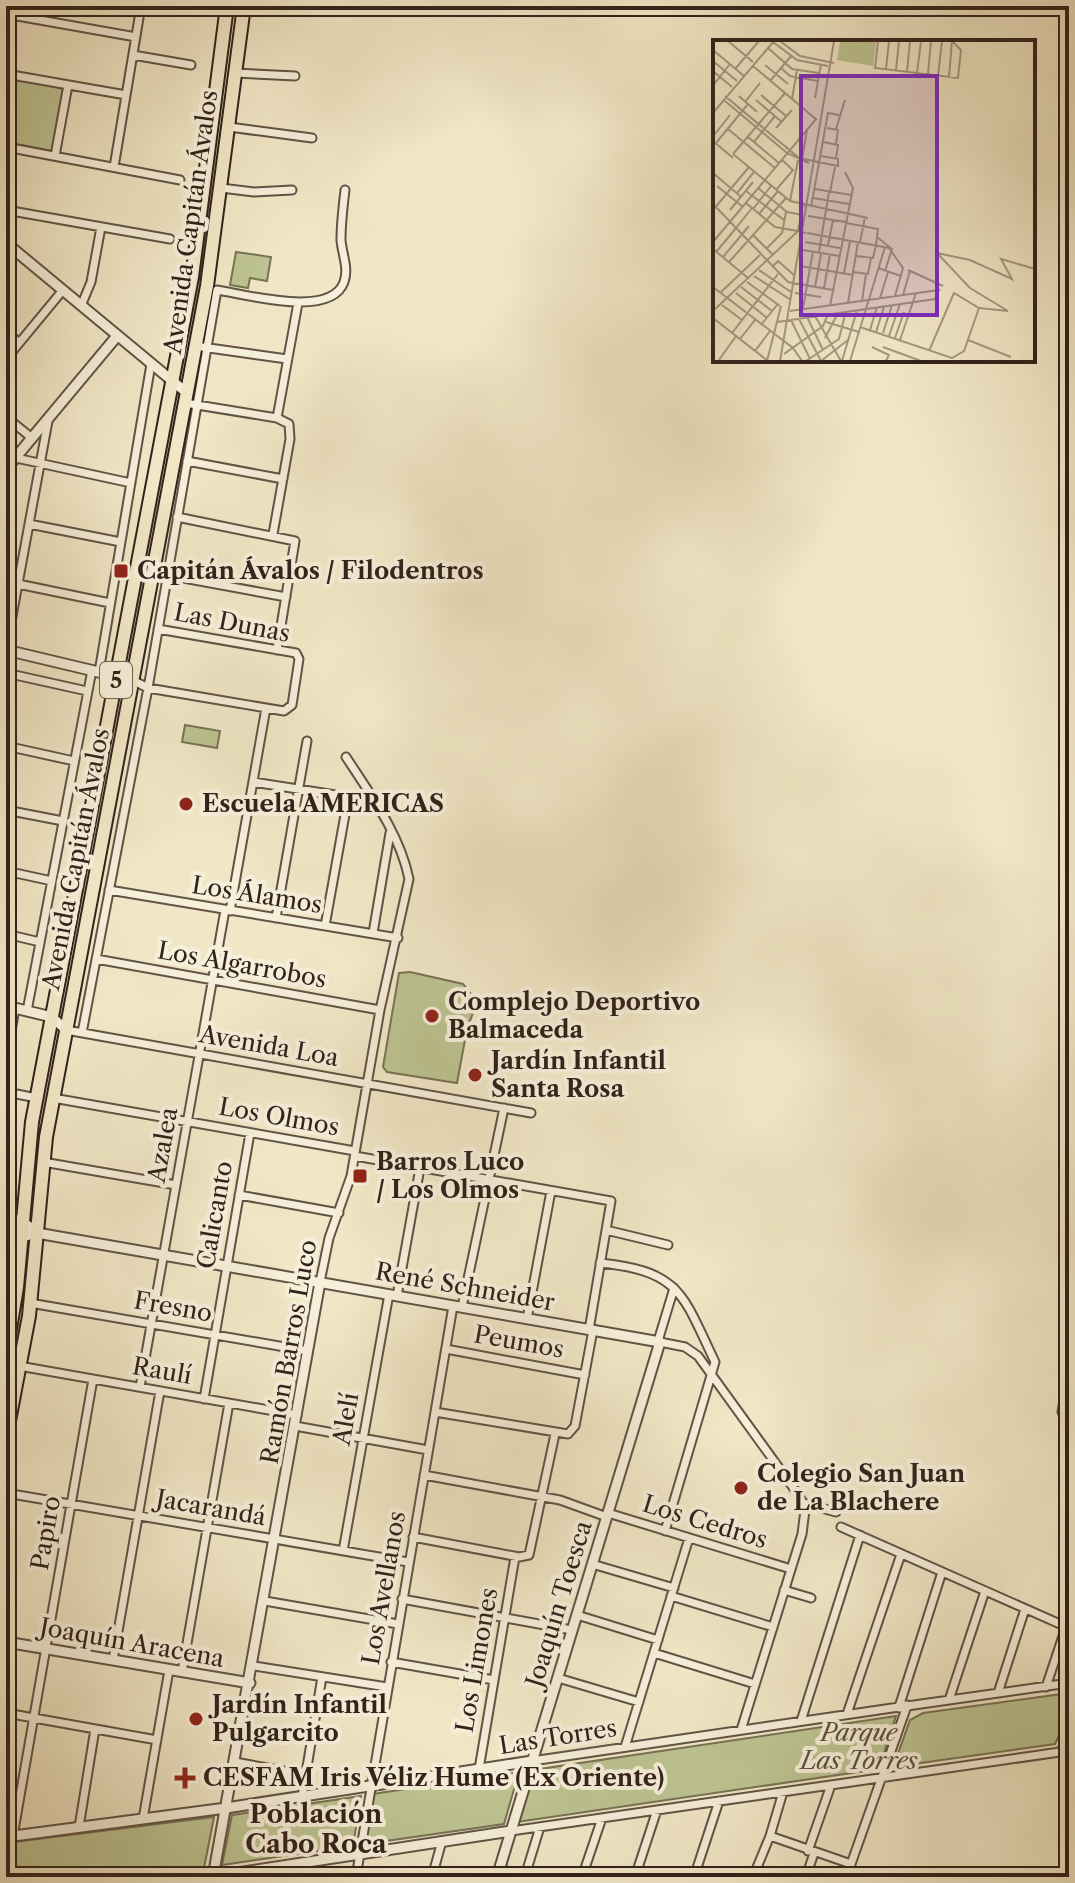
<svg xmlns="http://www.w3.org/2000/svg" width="1075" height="1883" viewBox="0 0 1075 1883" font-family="'Libre Caslon Text',serif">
  <rect width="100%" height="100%" fill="#f1e7c6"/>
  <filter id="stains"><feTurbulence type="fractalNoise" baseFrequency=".0025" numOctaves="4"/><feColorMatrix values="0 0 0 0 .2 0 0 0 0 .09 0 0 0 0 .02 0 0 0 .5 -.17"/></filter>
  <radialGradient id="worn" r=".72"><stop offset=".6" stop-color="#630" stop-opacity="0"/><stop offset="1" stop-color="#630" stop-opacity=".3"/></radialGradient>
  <path fill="#bdc492" stroke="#787356" stroke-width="2" d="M14,79L63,88L52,151L6,142Z
    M236,252L271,257L267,281L250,278L248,288L230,285Z
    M185,725L220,731L217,748L182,742Z
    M410,972L463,984L477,1002L467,1029L457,1083L387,1072L383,1067L399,973Z
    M1069,1693V1714L1055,1744L900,1766L895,1762L910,1720L923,1713Z
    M896,1716L879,1769L517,1822L533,1770Z
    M519,1772L504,1824L365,1844L373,1794Z
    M361,1796L353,1846L222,1865L232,1815Z
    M214,1817L204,1868L139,1877H6V1843Z"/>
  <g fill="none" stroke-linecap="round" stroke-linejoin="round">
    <g stroke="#625346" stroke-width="11">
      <path id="minor" d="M6,14L136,37
        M133,55L191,65
        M235,73L295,76
        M6,74L126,95
        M6,113L13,75
        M229,127L312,138
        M6,147L180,180
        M55,156L68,85
        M114,167L141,6
        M221,188L254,192L292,190
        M6,210L170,239
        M81,306L91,282L101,227
        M6,331L19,343
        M202,347L287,359
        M6,359L63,290
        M185,403L277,418L289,424L290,439L273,534
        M6,417L32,438
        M277,418L298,303
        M16,458L131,483
        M187,461L283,479
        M177,517L295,541L277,650
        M29,524L121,542
        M167,575L286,597
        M18,584L110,603
        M6,649L48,421
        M99,672L151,364
        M6,673L87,691
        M132,680L148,688L284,711L292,705L299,659L296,653L158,629
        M6,746L74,761
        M253,782L374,801
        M6,810L63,821
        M6,871L52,881
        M109,890L398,938
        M230,911L266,708
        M276,918L307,741
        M325,926L348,798
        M373,933L390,833
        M6,934L40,942
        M96,959L380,1010
        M27,1011L92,670
        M66,1030L531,1113
        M82,1033L148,688L217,290C245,294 331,319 344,282C349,268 342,254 341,240C341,223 343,207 345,190
        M6,1062L15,1008
        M6,1092L37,1098
        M53,1098L355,1151
        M355,1156L611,1201L589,1330
        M43,1162L176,1185
        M239,1195L339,1213
        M606,1230L668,1245
        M600,1263C681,1271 683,1295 715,1362L665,1531
        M320,1282L329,1238L351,1176L380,1010L409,879C400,834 370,794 346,757
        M397,1296L420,1168
        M30,1303L308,1351
        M462,1307L504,1108
        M527,1319L551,1191
        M658,1341L674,1288
        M660,1342L685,1347L698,1356L800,1497L805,1510L802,1534L741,1730
        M446,1349L585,1375
        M19,1366L297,1415
        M140,1387L225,910
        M1069,1396L1064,1400L1062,1412L1069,1424
        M204,1399L250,1133
        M435,1412L568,1434L575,1426L593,1330
        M295,1426L428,1450
        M424,1475L560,1500L607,1517
        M6,1493L408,1562
        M803,1503L836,1512
        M608,1513L791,1569
        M841,1527L1069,1628
        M413,1537L519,1557L529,1555L555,1434
        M343,1551L389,1294
        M592,1564L674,1588
        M784,1590L811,1598
        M671,1596L773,1627
        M402,1599L572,1630
        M265,1601L398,1624
        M577,1615L658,1640
        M654,1653L755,1684
        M113,1660L160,1391
        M391,1662L494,1680
        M254,1666L387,1687
        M182,1672L229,1403
        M558,1678L639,1702
        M1046,1687L1066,1627
        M998,1693L1025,1609
        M949,1700L985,1591
        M6,1713L157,1740
        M847,1714L901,1554
        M801,1721L860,1535
        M625,1747L689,1538
        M532,1761L899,1707L942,1572
        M235,1762L306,1775
        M479,1769L515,1557
        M302,1797L322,1677
        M143,1819L169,1670
        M79,1827L95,1729
        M511,1831L1060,1752L1069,1738
        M13,1836L93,1379
        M770,1836L851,1864
        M808,1851L831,1785
        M500,1869L528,1877
        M525,1876L540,1827
        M290,1877L294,1864
        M356,1877L453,1306
        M432,1877L442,1841
        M582,1877L602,1818
        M635,1877L657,1810
        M694,1877L719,1801
        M753,1877L770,1836L783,1792
        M806,1877L814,1853
        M850,1877L851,1864L907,1706L1069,1683"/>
    </g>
    <g stroke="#625346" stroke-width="13">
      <path id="tertiary" d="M6,243L187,393
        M6,469L117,336
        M6,650L132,680
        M6,1006L52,1017L66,1030
        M37,1233L660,1342L497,1877
        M6,1642L250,1683
        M899,1707L907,1706
        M6,1837L226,1808L532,1761
        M210,1877L511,1831
        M213,1877L320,1282"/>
    </g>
    <g stroke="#32221b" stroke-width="14">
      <path id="secondary" d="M6,1219L21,1221L37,1233
        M6,1235H28"/>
    </g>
    <g stroke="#32221b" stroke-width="16">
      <path id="trunk" d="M6,1353L17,1287L32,1122L192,277L227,6
        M6,1437L29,1316L46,1137L207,286L244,6"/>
    </g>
    <use href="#minor" stroke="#f6efda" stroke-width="7"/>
    <use href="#tertiary" stroke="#f6efda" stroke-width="9"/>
    <use href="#secondary" stroke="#f6efda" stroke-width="10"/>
    <use href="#trunk" stroke="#f1e7c6" stroke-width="12"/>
  </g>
  <g fill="#8f2418" stroke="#f6efda" stroke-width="3">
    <rect x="113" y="563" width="16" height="16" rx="4"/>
    <circle cx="186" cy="804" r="8"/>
    <circle cx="432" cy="1016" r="8"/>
    <circle cx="475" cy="1075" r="8"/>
    <rect x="352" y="1168" width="16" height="16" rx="4"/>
    <circle cx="741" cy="1488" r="8"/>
    <circle cx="196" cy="1719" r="8"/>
    <path d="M181 1766h8v8h8v8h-8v8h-8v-8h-8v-8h8z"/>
  </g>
  <g text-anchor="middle" stroke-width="8" stroke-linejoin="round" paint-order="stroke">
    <rect fill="#f6efda" stroke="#6d6054" stroke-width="2" x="100" y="662" width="32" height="36" rx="6"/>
    <g font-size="22" font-weight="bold" fill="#32221b">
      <text x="116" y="688">5</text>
    </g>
    <g font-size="24" fill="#32221b" stroke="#f6efda">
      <text transform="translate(191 222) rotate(-82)" y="8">Avenida Capitán Ávalos</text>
      <text transform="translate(232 623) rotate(11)" y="8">Las Dunas</text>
      <text transform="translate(76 859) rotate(-79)" y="8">Avenida Capitán Ávalos</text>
      <text transform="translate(257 895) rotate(9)" y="8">Los Álamos</text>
      <text transform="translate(242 965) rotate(10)" y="8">Los Algarrobos</text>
      <text transform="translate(269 1046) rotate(10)" y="8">Avenida Loa</text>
      <text transform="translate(279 1117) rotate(10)" y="8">Los Olmos</text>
      <text transform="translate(163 1145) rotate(-80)" y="8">Azalea</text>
      <text transform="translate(215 1215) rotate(-80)" y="8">Calicanto</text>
      <text transform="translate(465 1287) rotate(10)" y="8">René Schneider</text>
      <text transform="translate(173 1307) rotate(10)" y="8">Fresno</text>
      <text transform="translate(519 1342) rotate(10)" y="8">Peumos</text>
      <text transform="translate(289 1352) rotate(-80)" y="8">Ramón Barros Luco</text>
      <text transform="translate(162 1371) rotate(10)" y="8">Raulí</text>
      <text transform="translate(346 1419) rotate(-80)" y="8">Alelí</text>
      <text transform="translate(211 1508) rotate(10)" y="8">Jacarandá</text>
      <text transform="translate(705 1522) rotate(17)" y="8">Los Cedros</text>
      <text transform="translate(46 1533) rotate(-80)" y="8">Papiro</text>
      <text transform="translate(384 1588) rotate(-80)" y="8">Los Avellanos</text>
      <text transform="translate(559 1604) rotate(-73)" y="8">Joaquín Toesca</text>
      <text transform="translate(132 1643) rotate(10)" y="8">Joaquín Aracena</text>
      <text transform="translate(477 1660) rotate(-80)" y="8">Los Limones</text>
      <text transform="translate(558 1737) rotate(-9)" y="8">Las Torres</text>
    </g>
    <g font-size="24" font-weight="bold" fill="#32221b" stroke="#f6efda" text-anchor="start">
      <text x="137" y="579">Capitán Ávalos / Filodentros</text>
      <text x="202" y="812">Escuela AMERICAS</text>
      <text x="448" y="1010">Complejo Deportivo<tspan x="448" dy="28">Balmaceda</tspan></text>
      <text x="491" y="1069">Jardín Infantil<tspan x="491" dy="28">Santa Rosa</tspan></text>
      <text x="376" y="1170">Barros Luco<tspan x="376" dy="28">/ Los Olmos</tspan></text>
      <text x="757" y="1482">Colegio San Juan<tspan x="757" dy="28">de La Blachere</tspan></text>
      <text x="212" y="1713">Jardín Infantil<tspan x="212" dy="28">Pulgarcito</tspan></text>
      <text x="203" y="1786">CESFAM Iris Véliz Hume (Ex Oriente)</text>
    </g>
    <g font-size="24" font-style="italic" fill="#5c533f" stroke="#f6efda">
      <text x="859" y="1741">Parque<tspan x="859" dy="28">Las Torres</tspan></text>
    </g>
    <g font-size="26" font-weight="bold" fill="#32221b" stroke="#f6efda">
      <text x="316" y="1823">Población<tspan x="316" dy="30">Cabo Roca</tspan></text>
    </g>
  </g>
  <g transform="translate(713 40)">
    <rect width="322" height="322" fill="#f1e7c6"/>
    <path d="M163,1L160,26L124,20L127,2Z" fill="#bdc492"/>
    <path fill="none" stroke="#a59882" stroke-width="2" d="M15,1L40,22M67,1L87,16L121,23M165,1L162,28L245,38L248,10L239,1M60,2L84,20L115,26M55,8L79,29L106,33M0,10L31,36M0,21L24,41M52,25L75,44M40,26L104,80M68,28L77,36L105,41M22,29L46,1M173,29L176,1M183,30L186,1M0,31L19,47M194,32L197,1M204,33L208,1M215,34L218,1M225,36L229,1M236,37L239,1M57,41L79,15M2,43L17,24M48,55L73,76M12,56L86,118L125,126V119L108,116M26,56L44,72M102,58L108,24M79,59L84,30M43,60L69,82M12,61L74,113L96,123M32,62L47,43M0,73L61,1M63,88L79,70M114,88L125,90L123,104M15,89L62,128M123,89L132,60M2,94L17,75M35,97L66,123M0,101L20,118M41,102L62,76M110,102L125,105L123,119M3,103L35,64M20,114L77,161L155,178M20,114L72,53M89,119L94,90M0,133L27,156M4,146L30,167M45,148L74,172L90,175M102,149L138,155M63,150L80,130L69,120M33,151L71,180M117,152L122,127M24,153L41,132M100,158L136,164M77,161L85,120M33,163L62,187L85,191M0,164L75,242L120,250M98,167L115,73L126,75M40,169L58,146M0,170L36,127M17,170L40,142M46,174L65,151M95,176L133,182M133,183L165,189L163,205M23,188L39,168M85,191L90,164M94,193L176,208L190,228L182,256M40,195L60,215M164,197L179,209L172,231M0,202L103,79M92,202L127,208M147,202L152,177M115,205L120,180M0,209L35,238M53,209L69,193L73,172M90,210L126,216M4,211L23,188M106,212L116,152M143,216L160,218L163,205M10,217L36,186M16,222L73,158M87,226L140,235M59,227L65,221L81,235M165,228L188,236M46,230L78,252M195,230L230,246M140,232L155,234L158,218M131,233L137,201M41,236L78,260M34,242L67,266M0,247L80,308L89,321M28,247L59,271M102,247L108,214M111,248L117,214M7,253L47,215M23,253L54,278M82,253L108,257M190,255L197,231M167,258L175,232M149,261L153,234M135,263L145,202M9,265L29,280M117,266L140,148L132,132M90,268L100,211M0,271L85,191L93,193M102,276L128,321M94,277L110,310M0,278L55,321M86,279L108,321L135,300M78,280L97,319M64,282L222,259L226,250L77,271M113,282L146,292M48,285L64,265M147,287L239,318L251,311L266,268M157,290L164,267M163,292L171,267M19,293L65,234M170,293L179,265M176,296L187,264M112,298L125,273M182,298L191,272M27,299L42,280M187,300L203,253M255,300L298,317M159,307L176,315L173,321M170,307L208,321M42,311L57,291M216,311L241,253L266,268L295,271L257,248L224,213L257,220L299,239L288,219L322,229M71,314L110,286L115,274M6,320L23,296M54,321L68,266M67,321L121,1M93,321L126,299L133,271M129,321L144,270M137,321L172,207"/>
    <path fill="#7b2cbf" fill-opacity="0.15" stroke="#7b2cbf" stroke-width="4" d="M88,36H224V275H88Z"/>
    <rect width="322" height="322" fill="none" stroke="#32221b" stroke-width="4"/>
  </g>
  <rect width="1075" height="1883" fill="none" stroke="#f1e7c6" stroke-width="32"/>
  <rect x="8" y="8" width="1059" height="1867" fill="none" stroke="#32221b" stroke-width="4"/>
  <rect x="16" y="16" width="1043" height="1851" fill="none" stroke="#32221b" stroke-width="2"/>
  <rect width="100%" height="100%" filter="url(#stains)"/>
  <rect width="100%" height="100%" fill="url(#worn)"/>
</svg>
